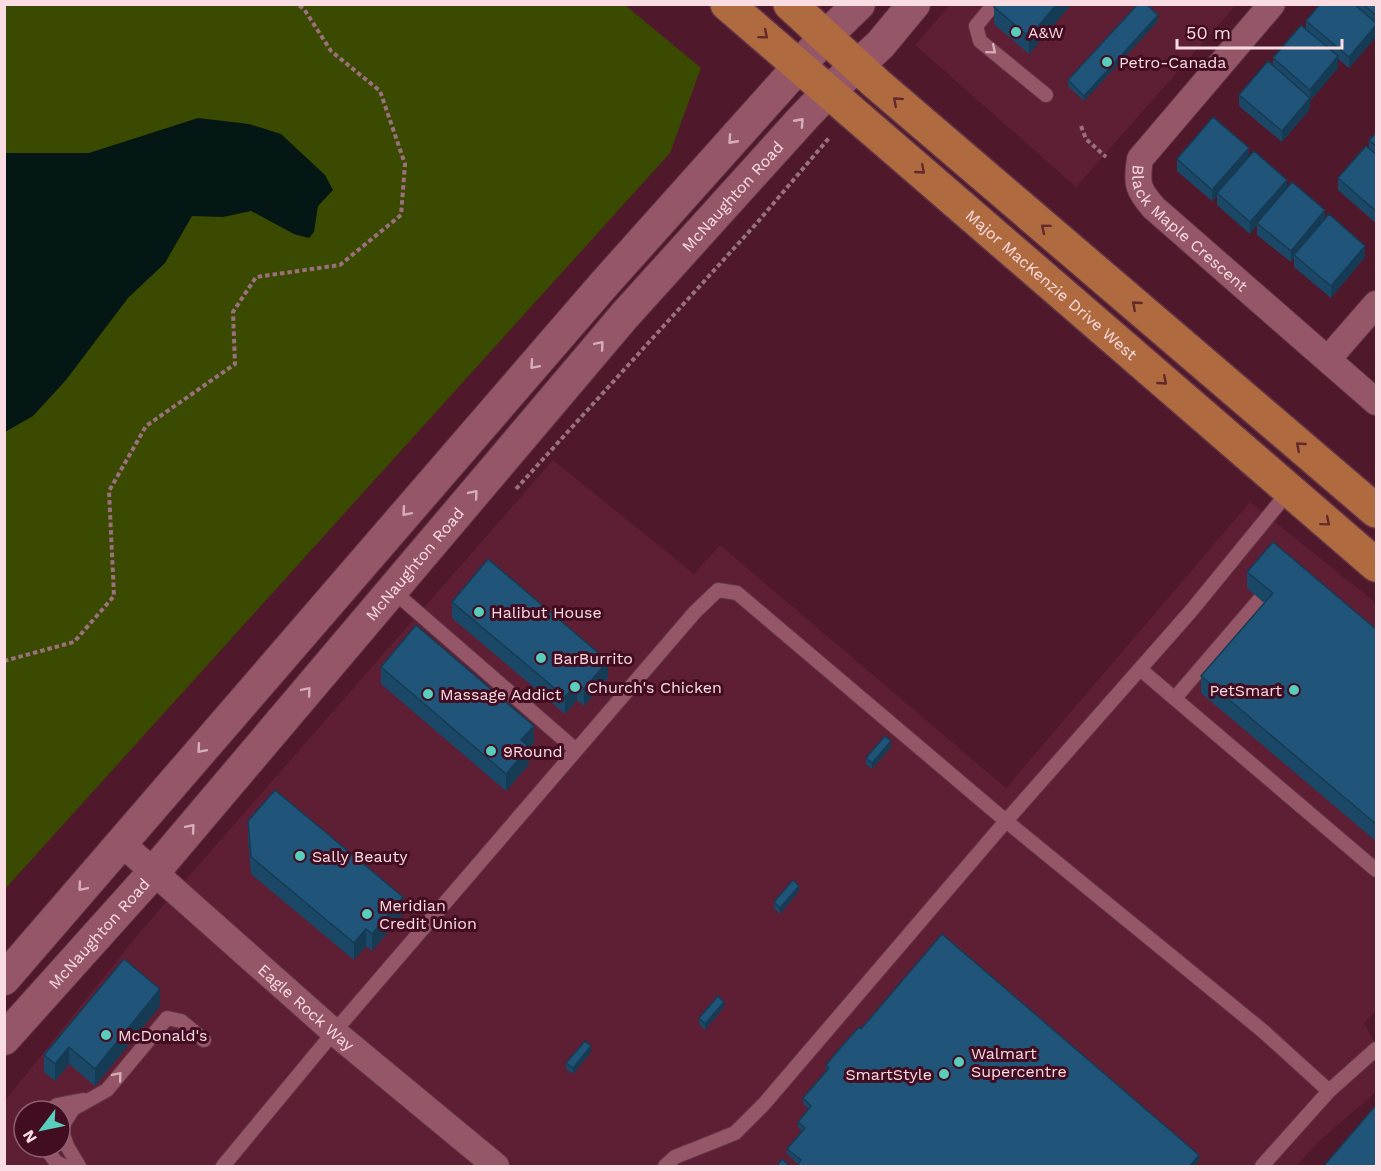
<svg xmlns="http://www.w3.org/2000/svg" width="1381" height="1171" viewBox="0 0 1381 1171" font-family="'Work Sans',sans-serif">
  <rect width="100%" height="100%" fill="#4f182b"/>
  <path fill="#5e1f34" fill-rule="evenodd" d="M950,5H1236L1076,187L915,45Z
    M553,460L694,574L720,545L1006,788L1250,502L1376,603V1011L1364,1023L1376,1045V1092L1316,1144L1297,1166H5L4,1102L140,932ZM24,1111H60V1147H24Z"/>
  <path fill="#3a4a00" d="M5,5H625L701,68L670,153L5,889Z"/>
  <path fill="#041714" d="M198,118L249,124L281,134L325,175L333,190L318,206L314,232L309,238L294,234L251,211L223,217L192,216L165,263L128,298L66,380L33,416L5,432V153H89Z"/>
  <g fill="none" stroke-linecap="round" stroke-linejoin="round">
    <g stroke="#623546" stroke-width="16">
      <path id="service" d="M994,4L976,26L980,41L1046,95
        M392,590L576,750
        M1140,669L1376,870
        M1175,698L1260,599
        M49,1111L57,1105L83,1100
        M45,1147L56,1162L64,1166
        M79,1166L67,1146L61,1128L73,1109L107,1090L167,1018L181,1021L204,1040
        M223,1166L334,1032L695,612L718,590L737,593L1006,821L1263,1031L1329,1091
        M665,1166L675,1157L735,1133L764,1104L1006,821L1191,611L1289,491
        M1262,1166L1329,1091L1376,1049"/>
    </g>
    <g stroke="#623546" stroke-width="28">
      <g id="minor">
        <path id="s1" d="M1272,4L1140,159C1136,184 1138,190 1154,208L1376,402"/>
        <path d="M1328,359L1376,304"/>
        <path id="s2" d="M120,842L334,1032L496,1166"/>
      </g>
    </g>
    <g stroke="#623546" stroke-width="34">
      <g id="tertiary">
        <path d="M4,979L605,283L826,36L859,4"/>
        <path id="s3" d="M4,1039L153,873L625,315L804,117L829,91L880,45L914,4"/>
      </g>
    </g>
    <g stroke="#623546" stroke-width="36">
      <g id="primary">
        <path id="s4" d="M727,4L1376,565"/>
        <path d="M790,4L877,84L1376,511"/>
      </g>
    </g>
    <path stroke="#9b707d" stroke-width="4" stroke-dasharray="4.5 3" stroke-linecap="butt" d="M1081,126L1086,139L1106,157
      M516,489L756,224L829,138
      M4,661L74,642L114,596L109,491L146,426L235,364L233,312L256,277L340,265L401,215L405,164L380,91L331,51L304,9L297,4"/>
    <use href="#service" stroke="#955768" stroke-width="14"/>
    <use href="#minor" stroke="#955768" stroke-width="26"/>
    <use href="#tertiary" stroke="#955768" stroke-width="32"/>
    <use href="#primary" stroke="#b06a3f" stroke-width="33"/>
  </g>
  <path fill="#1c4867" d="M1071,4L1029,54L994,24V7Z
    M1320,4H1377V36L1349,68L1338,59V68L1310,101V109L1282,142L1239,106V95L1273,66V58L1306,29V21Z
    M1158,21L1084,101L1068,86V80Z
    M1377,132V224L1338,190V178L1369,148V140Z
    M1249,156L1325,219L1365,257L1331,298L1294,267V258L1291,262L1257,235V225L1250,234L1217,205V196L1212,201L1177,171V159Z
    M1247,572L1377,630V842L1201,693V676L1264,603L1247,588Z
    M452,602L608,678L584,706L577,700L565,714L452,618Z
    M381,667L534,743L529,748V764L506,791L381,684Z
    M891,747L872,769L866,764V758Z
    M248,821L403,914L372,951L366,946L354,960L251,874L248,838Z
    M799,891L780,914L774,908V902Z
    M160,1006L95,1086L69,1064L55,1081L44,1072V1055Z
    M724,1007L705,1030L699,1024V1018Z
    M861,1029L1199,1160L1194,1167H796L798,1164L787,1154V1149L802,1131L798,1127V1122L809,1109L803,1104V1098L826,1071V1065Z
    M591,1052L573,1074L566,1069V1063Z"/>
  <path fill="#163b54" d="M1057,4L1071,5L1029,54V37Z
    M1158,15V21L1084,101V96Z
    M1377,24V36L1349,68V57Z
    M1338,56V68L1310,101V109L1282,142V131L1310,98V90Z
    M1249,148V159L1217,193V196L1212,201V190Z
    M1287,180V191L1257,223V225L1250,234V222Z
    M1325,210V222L1294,255V258L1291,262V251Z
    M1365,246V257L1331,298V286Z
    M608,661V678L584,706V689Z
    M577,683V700L565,714V697Z
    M534,726V743L529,748V764L506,791V774L521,740Z
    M891,741V747L872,769V763Z
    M799,886V891L780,914V908Z
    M403,897V914L372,951V934Z
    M366,929V946L354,960V943Z
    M160,989V1006L95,1086V1069Z
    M724,1002V1007L705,1030V1024Z
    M591,1046V1052L573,1074V1068Z
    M69,1047V1064L55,1081V1064Z
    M1199,1155V1160L1194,1167H1189Z"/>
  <path fill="#205478" stroke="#163b54" stroke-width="1.5" d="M996,4H1057L1029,37L994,7Z
    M1138,4H1146L1158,15L1084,96L1068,80Z
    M1320,4H1354L1377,24L1349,57L1306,21Z
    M1363,4H1377V16Z
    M1301,25L1338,56L1310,90L1273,58Z
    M1268,61L1310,98L1282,131L1239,95Z
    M1213,117L1249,148L1212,190L1177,159Z
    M1377,132V147L1369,140Z
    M1366,146L1377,155V212L1338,178Z
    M1254,151L1287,180L1250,222L1217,193Z
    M1292,182L1325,210L1291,251L1257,223Z
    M1329,214L1365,246L1331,286L1294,255Z
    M1273,542L1377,630V825L1201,676L1273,593L1247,572Z
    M488,559L608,661L584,689L577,683L565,697L452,602Z
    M416,625L534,726L521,740L529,747L506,774L381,667Z
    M885,736L891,741L872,763L866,758Z
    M275,790L403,897L372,934L366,929L354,943L251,857L248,821Z
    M793,880L799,886L780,908L774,902Z
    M942,934L1199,1155L1189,1167H796L801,1160L787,1149L805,1128L798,1122L811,1106L803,1098L829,1068L826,1065L841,1047L859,1027L861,1029Z
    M124,959L160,989L95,1069L69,1047L55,1064L44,1055Z
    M718,996L724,1002L705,1024L699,1018Z
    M585,1041L591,1046L573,1068L566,1063Z
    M1377,1104V1166L1323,1167Z
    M782,1159L791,1167H776Z"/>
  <defs><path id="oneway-chevron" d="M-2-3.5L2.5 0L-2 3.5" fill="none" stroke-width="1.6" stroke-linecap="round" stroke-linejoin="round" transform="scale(1.5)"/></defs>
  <g stroke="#64292a">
    <use href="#oneway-chevron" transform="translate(764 35) rotate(40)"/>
    <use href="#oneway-chevron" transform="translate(897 101) rotate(-139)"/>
    <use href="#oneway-chevron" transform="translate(921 170) rotate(41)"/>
    <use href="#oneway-chevron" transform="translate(1045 228) rotate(-140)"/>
    <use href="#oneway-chevron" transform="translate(1136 305) rotate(-139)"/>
    <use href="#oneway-chevron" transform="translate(1163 381) rotate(41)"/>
    <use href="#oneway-chevron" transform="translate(1300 446) rotate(-139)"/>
    <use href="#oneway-chevron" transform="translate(1326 522) rotate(40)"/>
  </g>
  <g stroke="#d7aeb8">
    <use href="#oneway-chevron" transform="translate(992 50) rotate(40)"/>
    <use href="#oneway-chevron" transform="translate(800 122) rotate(-48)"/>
    <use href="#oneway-chevron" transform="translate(732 140) rotate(132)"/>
    <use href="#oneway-chevron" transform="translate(600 345) rotate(-50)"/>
    <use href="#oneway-chevron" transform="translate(534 365) rotate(131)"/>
    <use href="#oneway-chevron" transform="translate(474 494) rotate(-50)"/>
    <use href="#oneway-chevron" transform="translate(406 512) rotate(131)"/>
    <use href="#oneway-chevron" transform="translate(307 691) rotate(-50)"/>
    <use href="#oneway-chevron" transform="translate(201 749) rotate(131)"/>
    <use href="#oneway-chevron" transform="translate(191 828) rotate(-50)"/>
    <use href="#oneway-chevron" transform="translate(82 887) rotate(130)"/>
    <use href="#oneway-chevron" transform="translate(118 1076) rotate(-50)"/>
  </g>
  <g fill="#5acebd" stroke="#430d21" stroke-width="2">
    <circle cx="1016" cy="32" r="6"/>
    <circle cx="1107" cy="62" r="6"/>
    <circle cx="479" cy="612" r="6"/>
    <circle cx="541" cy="658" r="6"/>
    <circle cx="575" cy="687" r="6"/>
    <circle cx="1294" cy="690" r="6"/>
    <circle cx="428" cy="694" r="6"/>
    <circle cx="491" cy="751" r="6"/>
    <circle cx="300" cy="856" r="6"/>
    <circle cx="367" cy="914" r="6"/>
    <circle cx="106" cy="1035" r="6"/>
    <circle cx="959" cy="1062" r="6"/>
    <circle cx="944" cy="1074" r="6"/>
  </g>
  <g text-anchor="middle" stroke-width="6" stroke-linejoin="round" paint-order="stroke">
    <g font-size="16" fill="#fadde3" stroke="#430d21" text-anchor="start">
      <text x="1028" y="38">A&amp;W</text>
      <text x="1119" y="68">Petro-Canada</text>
      <text x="491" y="618">Halibut House</text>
      <text x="553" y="664">BarBurrito</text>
      <text x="587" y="693">Church's Chicken</text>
      <text x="1282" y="696" text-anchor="end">PetSmart</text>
      <text x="440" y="700">Massage Addict</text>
      <text x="503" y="757">9Round</text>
      <text x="312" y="862">Sally Beauty</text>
      <text x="379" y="911">Meridian<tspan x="379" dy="18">Credit Union</tspan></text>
      <text x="118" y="1041">McDonald's</text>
      <text x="971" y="1059">Walmart<tspan x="971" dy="18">Supercentre</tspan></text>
      <text x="932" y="1080" text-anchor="end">SmartStyle</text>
    </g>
    <g font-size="16" fill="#fadde3" stroke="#430d21">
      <text dy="6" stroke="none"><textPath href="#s3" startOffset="1114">McNaughton Road</textPath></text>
      <text dy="6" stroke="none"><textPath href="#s1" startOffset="294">Black Maple Crescent</textPath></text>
      <text dy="6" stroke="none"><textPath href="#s4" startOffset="429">Major MacKenzie Drive West</textPath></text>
      <text dy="6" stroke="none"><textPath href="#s3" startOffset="628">McNaughton Road</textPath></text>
      <text dy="6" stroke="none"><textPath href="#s3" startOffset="142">McNaughton Road</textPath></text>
      <text dy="6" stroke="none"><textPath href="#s2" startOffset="249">Eagle Rock Way</textPath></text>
    </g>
  </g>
  <rect width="1381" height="1171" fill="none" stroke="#fadde3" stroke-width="12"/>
  <g transform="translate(42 1129) rotate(238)"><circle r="28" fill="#430d21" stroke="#8c606f" stroke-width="1.5"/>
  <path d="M0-4.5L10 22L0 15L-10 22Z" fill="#5acebd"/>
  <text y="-9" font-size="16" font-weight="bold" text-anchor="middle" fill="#fadde3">N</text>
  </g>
  <path d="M1177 39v9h165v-9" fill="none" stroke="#fadde3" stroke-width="3"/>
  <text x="1186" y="39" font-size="18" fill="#fadde3" stroke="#430d21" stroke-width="4.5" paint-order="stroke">50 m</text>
</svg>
